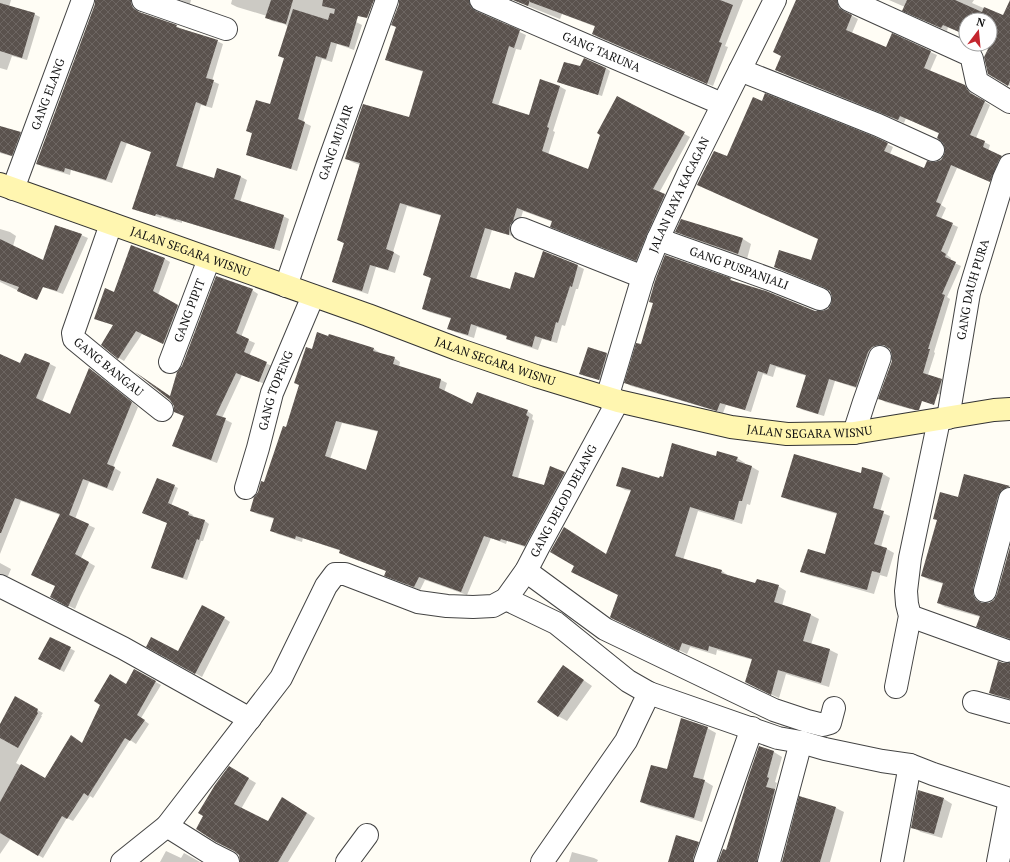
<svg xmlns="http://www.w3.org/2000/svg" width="1010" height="862" viewBox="0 0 1010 862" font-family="'PT Serif',serif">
  <defs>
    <pattern id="building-cross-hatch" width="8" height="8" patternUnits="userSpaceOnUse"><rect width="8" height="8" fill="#5a524d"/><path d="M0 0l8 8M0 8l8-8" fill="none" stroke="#6d6662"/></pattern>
  </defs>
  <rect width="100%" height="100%" fill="#fffdf5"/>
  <path fill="#0003" fill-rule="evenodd" d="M0,0H11L9,7L34,14L40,17L27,60L12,56L7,70L0,68Z
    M113,0H137L136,7L139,12L176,26L182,29L217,41L223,44L212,81L219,84L212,108L201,105L182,169L215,180L218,170L241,177L247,180L240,202L283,216L289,219L280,251L182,221V223L162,217L161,218L139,211L133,208L152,152L127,143L112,183L71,170L70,175L43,167L37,163Z
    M180,0H191L190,4Z
    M231,0H339L356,22L362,25L354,50L337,44L332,62L322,59L303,122L311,126L297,171L253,157L247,154L253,134L247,131L271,106L285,59L279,56L289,27L284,24L272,21L267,18V16L237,7L231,4L232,0Z
    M408,0H475V6L477,12L526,35L521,50L516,49L498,106L530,116L559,86L566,90L553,131L555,132L548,155L589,170L617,97L690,137L659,193L671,198L642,264L558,230L553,222L523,211L519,225L516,228L515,237L492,230L476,280L511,290L535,280L578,266L584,269L578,289H576L565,326L562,325L557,343L542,339L538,350L513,342L507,339L508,337L477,327L474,338L455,332L449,329L452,319L429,312L423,309L432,279L424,275L442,216L407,206L393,252L400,256L395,273L376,267L368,294L340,285L333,282L345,244L338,240L360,165L352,162L346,158L410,118L424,72L393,63L387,59Z
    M513,0H743L725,46L728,47L713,86L600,38L593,34L596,27L562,14L560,19Z
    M801,0H843L842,5L845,12L858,19L852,33L887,48L893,35L937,55L930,71L964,86L971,89L972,93L976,97L990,105L976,138L990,145L988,151L1007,160L996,184L957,168L941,205L946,208L941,219L958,227L947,255L951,258L950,261L961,266L947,297L950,299L934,352L935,353L928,375L942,380L947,383L945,394L912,395L910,409L885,402L880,398L893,361V355L890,348L884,347L862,390L835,381L824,416L803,410L797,407L807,376L776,367L773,377L763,374L751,412L726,405L723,413L631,386L626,383L642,346L730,279L736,283L815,312H822L829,309L832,304L833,297L830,290L829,289L781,270L775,267L811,261L819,239L727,158L887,144L893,147L890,154L925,169L941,161L945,156L946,149L940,134L906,118L904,123L782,73L776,70L782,56Z
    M889,0H974L972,3L1006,18L1010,9V86L989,73L991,45L988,44H990V20H966V35L948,27L947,31L909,13L905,7Z
    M581,68H606L610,71L602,96L563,84L559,82Z
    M0,127L20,133L26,136L18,158L0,153Z
    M682,220L743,239L751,244L747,259L685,236L676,231Z
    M0,229L10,232L16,236L13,246L44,261L81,235L88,238L63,294L43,287L37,284L21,292L0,282Z
    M132,247L165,259L170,262L158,295L183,309L169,346L142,334L124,361L119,358L102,344L114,325L101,321L114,293Z
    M252,290L258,294L241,337L255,343L249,356L272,366L265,384L242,375L222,418L232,423L217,463L179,449L185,416L175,412V405L171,397Z
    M329,335L374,349L380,353L379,354L394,358L400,362L399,367L441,380L447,383L444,392L473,405L527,411L533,415L532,419L534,421L518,478L544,486L550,468L565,473L570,476L531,549L507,541L506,544L491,538L467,595L425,580L420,590L391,579L387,571L346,556L340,552L341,551L303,538L302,542L277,534L271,530L274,519L257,514L251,511L264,483L287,429L312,350L329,337ZM342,423L379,432L366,471L330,459Z
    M588,349L607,354L611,357L603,381L584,376L580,373Z
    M25,354L50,364L56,367L42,402L71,415L90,369L96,373L138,407L113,467L121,472L113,491L89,482L75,519L95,528L81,558L95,566L80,597L75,609L57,600L56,586L60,515L21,501L0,554V362L21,365Z
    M716,457L737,458L745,463V465L752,467L759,471L750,505L747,504L742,524L698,511L683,560L722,571L729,576L756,585L778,586L786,591L782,606L811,615L819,619L811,645L830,650L838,654L829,687L786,674L779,698L755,687L753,660L717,650L716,655L690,647L687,654L621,622L619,595L607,555L632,491L625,490L617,485L663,479Z
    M863,468L883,474L890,478L880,512L890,516L881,547L887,549L894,553L887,577L880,575L874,594L808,575L801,571L825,555L837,514L789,500L782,496L861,474Z
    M965,475L1010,487V492L979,599L982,604H989L995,600L998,595L1010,550V639L984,630L978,626L980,617L945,607L938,603L944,584L929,580L922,576L938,521L934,518L959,498Z
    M174,486L178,488L171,506L189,513L193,515L192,517L205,521L209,524L203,541H201L187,580L156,569L168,523L144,513Z
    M0,563L11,569L8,576H5L0,577Z
    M224,618L230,622L202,677L147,646L178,652Z
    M50,638L75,651L64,672L39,659Z
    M1003,664H1010V700L996,696L990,693Z
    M135,670L161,685L141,718L149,724L136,744L130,740L93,798L90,796L73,821L67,818L43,858L11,838L0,854V726L15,698L43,713L41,716H42L16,763L45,779L83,744L127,685Z
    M572,672L592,686L567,721L558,716Z
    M707,728L716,733L703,780L713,786L702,822L649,806L641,802L667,770Z
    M759,748L774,752L782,757L775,782L777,783L775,790L783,795L765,862H719L726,851Z
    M229,767L256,783L241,809L268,822L291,803L315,818L288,862H241Z
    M944,799L952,804L942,838L921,832L912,827Z
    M836,808L844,812L830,862H783Z
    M698,843L707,847L702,862H670Z
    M166,851L181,858L184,853L200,862H160Z
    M572,852L594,858L598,860L597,862H569Z"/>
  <path fill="url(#building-cross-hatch)" fill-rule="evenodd" d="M95,0H131V3L133,8L139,12L177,25L176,27L218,40L206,78L214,80L206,106L196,102L176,166L214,178L217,168L241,176L234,199L284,215L274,249L176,219V220L156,214L155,216L132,209L151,152L121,141L106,180L65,168L64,172L36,164L95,4Z
    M271,0H293L286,24L265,18Z
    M323,0H374L367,18L358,16L349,47L331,42L326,59L316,56L298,119L305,122L291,169L246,155L252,133L246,131L256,100L270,104L284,58L278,56L293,9L328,20L330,13L334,14L335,9L322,6Z
    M399,0H469L471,7L476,11L520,30L514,48L509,46L492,103L529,115L540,79L560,86L547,127L549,128L542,151L588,169L600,135L597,133L617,96L685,132L653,189L665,194L647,234L636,261L550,227L552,221L517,208L513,221L510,225L509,235L485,228L470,277L510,289L515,272L534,278L543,251L578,265L572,287L570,286L558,323L556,322L551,341L535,336L532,347L506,339L507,336L471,324L468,335L447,329L451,318L422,309L431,278L423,275L441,215L400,203L386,249L394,252L388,270L370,265L362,291L332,282L344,243L337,240L360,163L345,159L354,130L363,104L409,117L423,71L385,60L396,27L391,25L399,4Z
    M513,0H530L528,6Z
    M530,0H720L733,5L719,42L722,43L707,84L592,34L595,26L530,2Z
    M796,0H837L839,8L844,11L852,15L846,30L886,47L892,33L931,51L924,68L965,85L967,89L970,93L985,101L970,135L985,141L983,147L1002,156L999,160L990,182L951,165L936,202L941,204L936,216L953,223L941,251L946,254L945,257L956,262L942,294L945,295L928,349H930L923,373L942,379L934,405L922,401L919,410H915L878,399L892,361V355L890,349L884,345H878L872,347L868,352L856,387L829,379L818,414L796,407L806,375L770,364L767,374L758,371L745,410L720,403L717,411L624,383L636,343L641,344L653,303L649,302L655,281L665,255L731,278L730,280L766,291L815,311H822L828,309L831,304L832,297L830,291L825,288L774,267L779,250L811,260L818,239L697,185L714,151L727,156L753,97L762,101L765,93L873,136L888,143L884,151L924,168L927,161L935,162L941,160L944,155L945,149L943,143L937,138L939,133L900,116L898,120L775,70L781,56L773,52Z
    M907,0H955L982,12L984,7L1003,15L1010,0V81L1008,86L988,74L984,57L990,45L988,44H990V20H966V35L943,25L941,28L902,11Z
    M0,3L35,13L22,58L0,51Z
    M584,58L606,68L598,95L557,82L564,62L580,66Z
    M0,126L21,132L12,156L0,152Z
    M681,219L743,238L738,254L675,232Z
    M55,225L82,234L57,291L43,287L37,300L17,291L19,287L0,280V239L43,260Z
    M131,245L165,258L153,291L178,305L163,344L136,331L118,359L101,345L113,325L94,319L105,288L114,292Z
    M216,276L253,289L236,333L249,339L244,352L267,362L259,382L236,373L216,415L226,418L211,460L172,446L184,416L174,412V406L170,400L135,372L170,396L177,372L182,366Z
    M317,332L328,336L329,334L374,348L373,351L395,357L393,364L441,379L439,388L472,404L477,392L528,410L526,415L529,417L512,476L544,485L550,466L565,472L525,546L501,539L500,541L484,536L461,592L419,577L414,587L384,576L386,571L339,553L340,550L296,536L295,539L270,531L274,518L250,511L254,497L258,492L261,481L264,482L283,426L286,427L299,385L294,383L306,347L312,349ZM336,421L378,431L366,470L325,456Z
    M588,347L607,353L599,380L579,374Z
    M25,353L50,363L36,398L70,414L89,368L132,402L107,464L115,467L107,488L83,479L69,515L89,524L75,554L89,562L74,594L68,607L50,597L55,586L31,575L60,514L15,498L1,533H0V354L20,363Z
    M672,443L716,456L717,451L738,457L736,461L752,466L742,501H739L734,520L690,507L675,556L722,570L721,573L755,583L757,579L779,585L774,602L811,614L803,641L830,649L821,683L778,670L771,695L745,682L752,659L709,646L708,651L682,643L679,651L611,618L610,617L618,595L571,572L574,566L550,552L564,527L606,554L631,490L616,486L622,467L659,478L660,476L663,477Z
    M794,454L861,473L862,467L883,473L873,508L884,511L874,544L887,548L880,573L872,571L867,590L800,572L808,549L825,554L837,513L781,497Z
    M964,474L1010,486L1002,490L998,496L973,588V594L976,600L982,603H989L994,600L997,594L1010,547V639L976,627L980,616L937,603L943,583L921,576L937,520L933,519L940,492L958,497Z
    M157,478L175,485L168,503L189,512L188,515L205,520L199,540L197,539L183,578L151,568L167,523L142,513Z
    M202,605L225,617L195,674L146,647L151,637L178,651Z
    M50,637L71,647L60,670L38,659Z
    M998,661L1003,663H1010V699L989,693Z
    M563,665L584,680L558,717L537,702Z
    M134,669L156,681L137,715L145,720L130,741L125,738L88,796L84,793L67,819L62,816L38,856L0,833V802L21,764L45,778L71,735L82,743L100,705L94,701L110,674L126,684Z
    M15,696L38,709L37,712L38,713L18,748L0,738V724Z
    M681,718L708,727L693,777L705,780L694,818L640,802L651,765L667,769Z
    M759,746L774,751L767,777L769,778L766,787L775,789L757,859V862H718L723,849L726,850L748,778Z
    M229,766L249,778L234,804L268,821L282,797L307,813L278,862H240L239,855L234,851L216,842L196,829L203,816L198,813L215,785Z
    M918,790L944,798L934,834L911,828Z
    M799,796L836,807L820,862H782Z
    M676,835L699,842L693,858V862H668Z"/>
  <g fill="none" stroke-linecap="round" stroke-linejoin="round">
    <g stroke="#444" stroke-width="24">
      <g id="street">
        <path d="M143,0L226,29"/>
        <path id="s1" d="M481,0L722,104"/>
        <path d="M849,0L970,55L972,59L977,82L1010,102"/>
        <path d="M740,70L878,125L933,150"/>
        <path id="s2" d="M13,189L83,0"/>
        <path id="s3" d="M111,224L73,333L74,339L119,376L162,410"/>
        <path d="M522,229L643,277"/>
        <path id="s4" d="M658,239L775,281L820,299"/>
        <path id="s5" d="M286,286L328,164L387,0"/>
        <path id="s6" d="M170,362L209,259"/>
        <path id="s7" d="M607,398L643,277L658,239L689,172L775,0"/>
        <path id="s8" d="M948,418L969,293L1004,178L1010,165"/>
        <path d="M854,433L864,402L880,357"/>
        <path id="s9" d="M246,488L258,448L272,393L313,296"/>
        <path d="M526,571L605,629L774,710L807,721L823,725L830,723L834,708"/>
        <path d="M0,586L123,648L250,719"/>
        <path d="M985,591L1010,499"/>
        <path d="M506,599L556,623L628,681L649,693L778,738L801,742L825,749L882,761L910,765L933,774L1010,799"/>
        <path d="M910,616L1007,651"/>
        <path d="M896,687L910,616L907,604L906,591L910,558L939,420"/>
        <path d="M974,702L1010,712"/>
        <path d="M167,826L210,853L228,862"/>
        <path id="s10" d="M122,862L167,826L281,678L326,586L335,574H345L418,602L447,606L473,607L493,606L506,599L526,571L539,546L618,401"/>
        <path d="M347,862L367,835"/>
        <path d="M542,862L626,741L649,693"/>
        <path d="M705,862L752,728"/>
        <path d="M769,862L801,742"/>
        <path d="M892,862L910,765"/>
        <path d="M998,862L1010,799"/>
      </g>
    </g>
    <g stroke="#333" stroke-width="24">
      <g id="secondary">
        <path id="s11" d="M0,184L368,315L457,349L536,376L618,401L731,427L787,434L854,433L994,410L1010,409"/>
      </g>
    </g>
    <use href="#street" stroke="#fff" stroke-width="22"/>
    <use href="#secondary" stroke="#fff6b0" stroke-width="22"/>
  </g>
  <g text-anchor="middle" stroke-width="4" stroke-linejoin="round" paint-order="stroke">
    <g font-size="12" fill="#111" stroke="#fff">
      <text dy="4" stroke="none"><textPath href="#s1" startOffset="131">GANG TARUNA</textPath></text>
      <text dy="4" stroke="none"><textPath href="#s2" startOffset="101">GANG ELANG</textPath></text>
      <text dy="4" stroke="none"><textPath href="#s5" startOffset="152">GANG MUJAIR</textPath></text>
      <text dy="4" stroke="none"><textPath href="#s7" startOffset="216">JALAN RAYA KACAGAN</textPath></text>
      <text dy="4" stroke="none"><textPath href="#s11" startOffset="202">JALAN SEGARA WISNU</textPath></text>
      <text dy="4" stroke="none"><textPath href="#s4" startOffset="86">GANG PUSPANJALI</textPath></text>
      <text dy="4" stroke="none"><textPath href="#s8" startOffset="131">GANG DAUH PURA</textPath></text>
      <text dy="4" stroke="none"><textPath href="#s6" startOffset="55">GANG PIPIT</textPath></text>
      <text dy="4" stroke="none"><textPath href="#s11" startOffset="526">JALAN SEGARA WISNU</textPath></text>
      <text dy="4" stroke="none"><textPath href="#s3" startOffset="166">GANG BANGAU</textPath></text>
      <text dy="4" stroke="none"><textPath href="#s9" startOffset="102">GANG TOPENG</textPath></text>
      <text dy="4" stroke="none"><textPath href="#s11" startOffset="850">JALAN SEGARA WISNU</textPath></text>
      <text dy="4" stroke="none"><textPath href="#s10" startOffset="654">GANG DELOD DELANG</textPath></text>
    </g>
  </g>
  <g transform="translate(978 32) rotate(16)"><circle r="19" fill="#ffffff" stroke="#a0a0a0"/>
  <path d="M0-3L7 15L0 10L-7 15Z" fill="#c4262e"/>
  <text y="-6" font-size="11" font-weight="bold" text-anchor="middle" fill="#111111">N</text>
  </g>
</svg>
